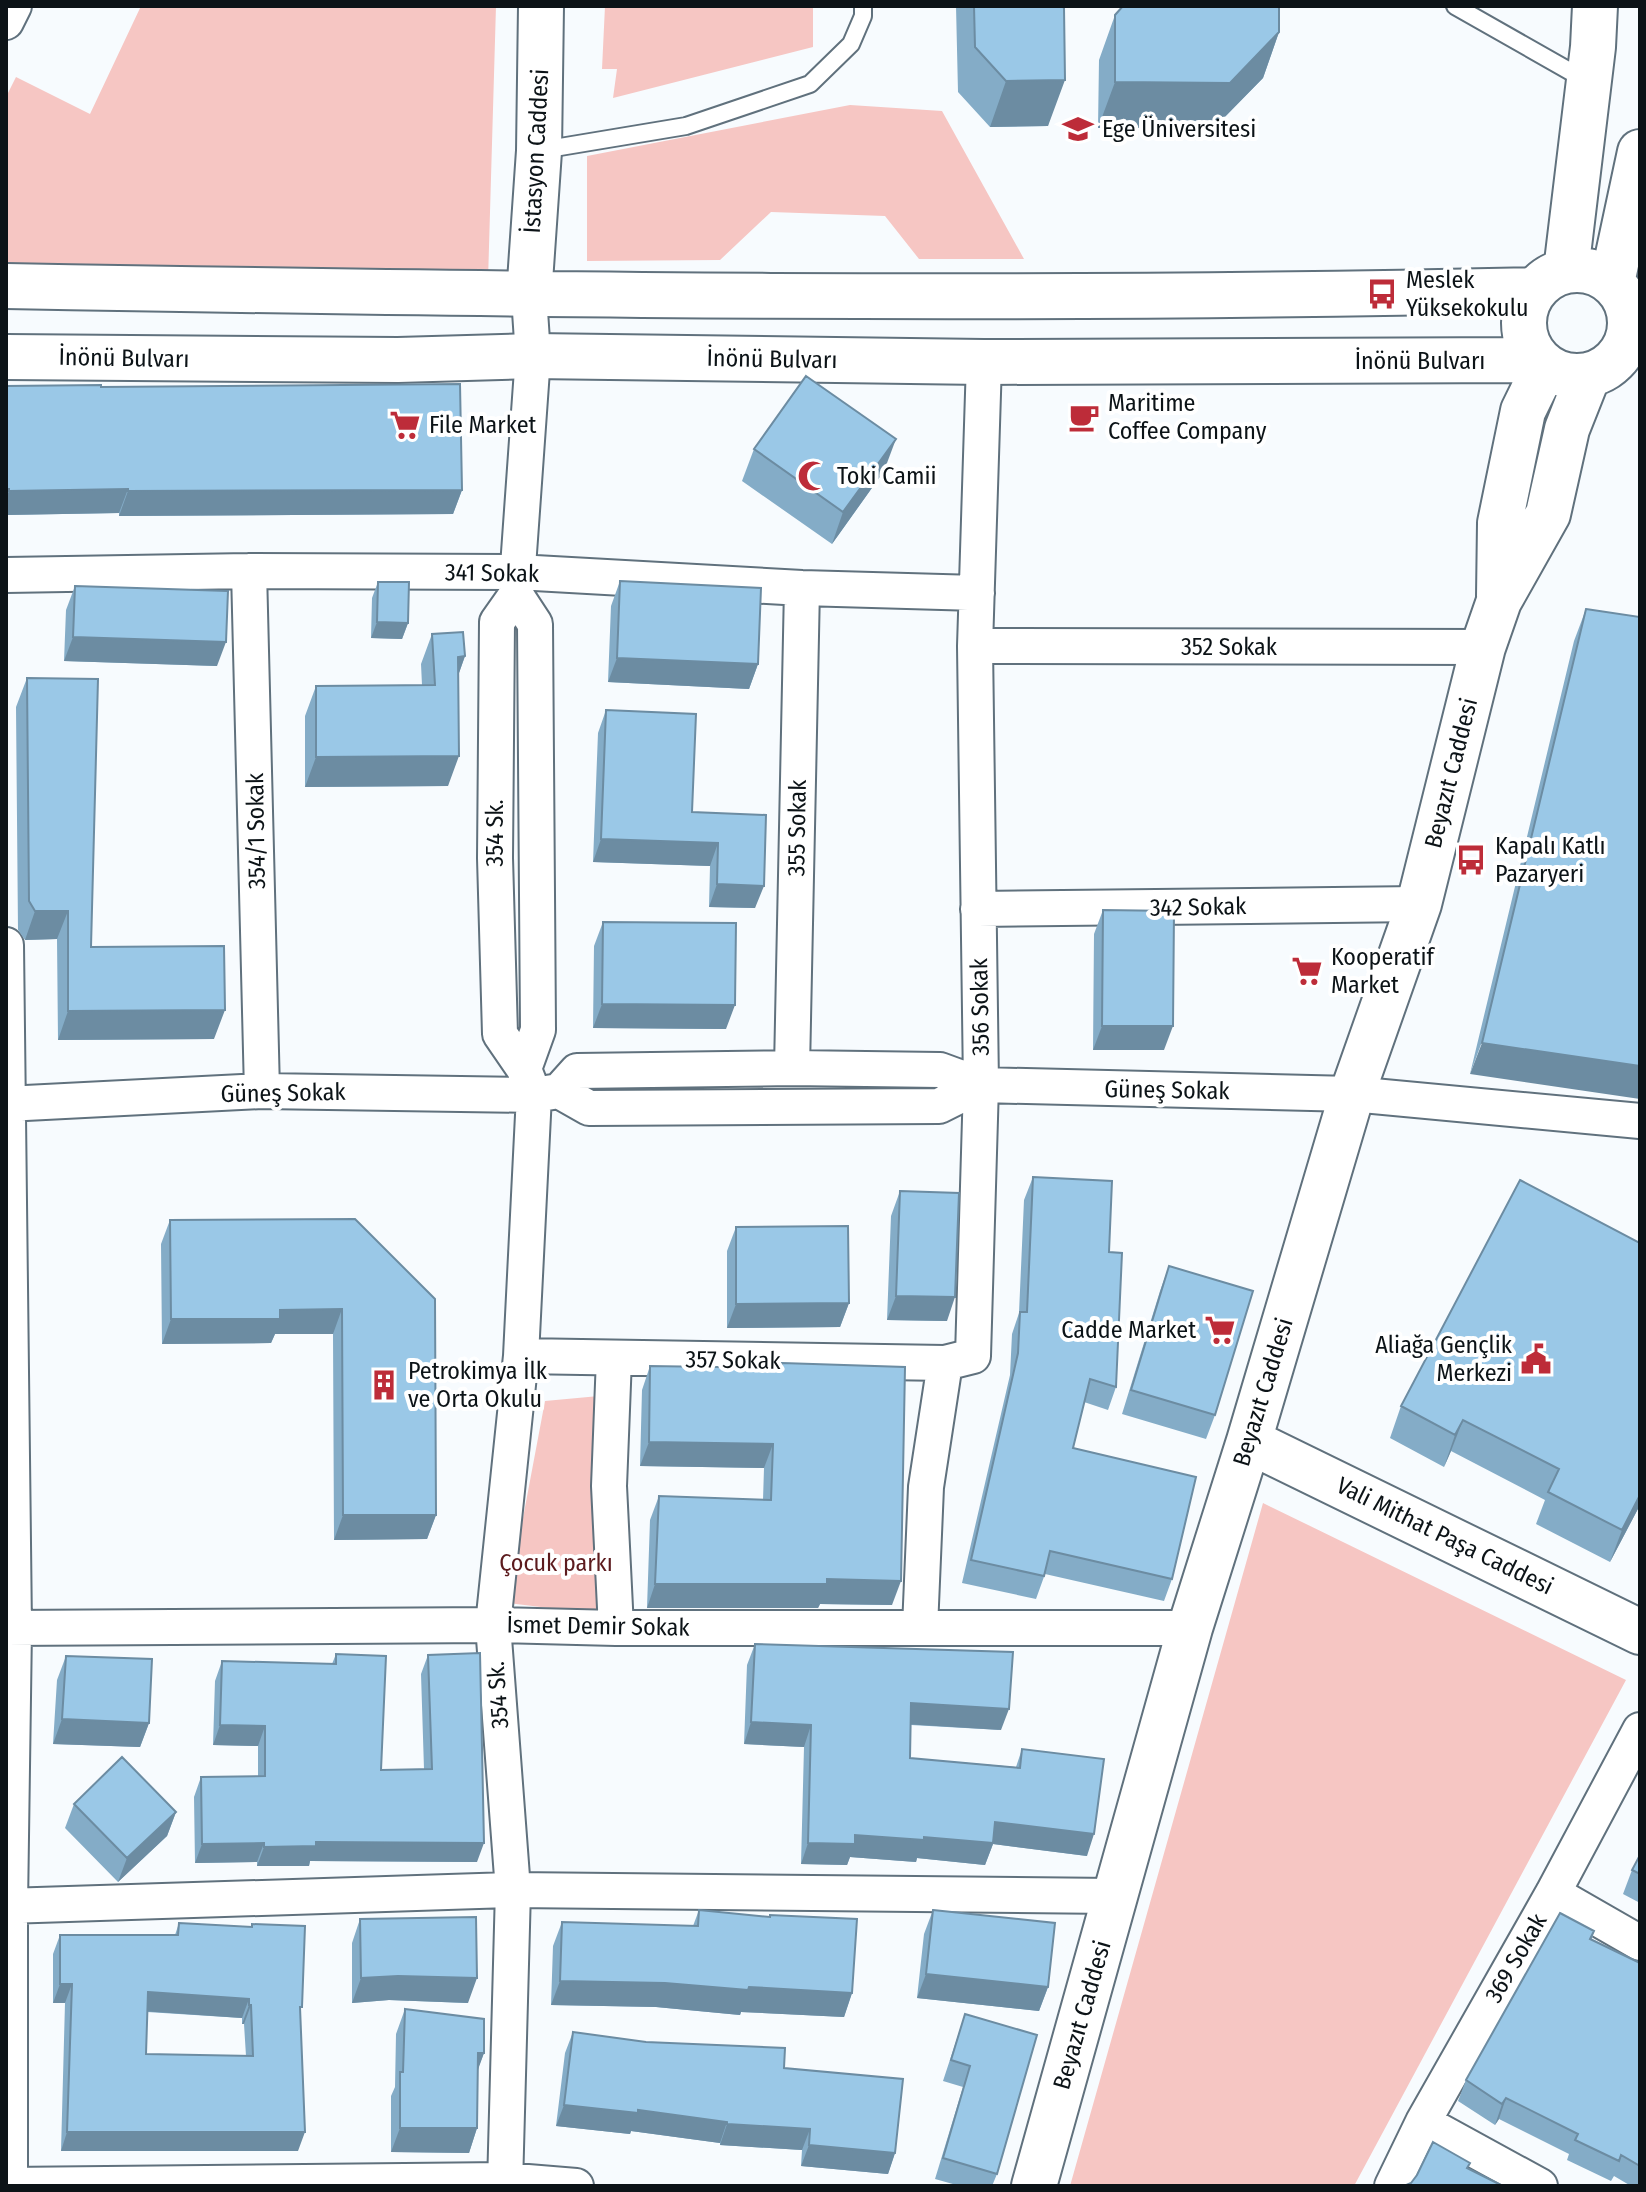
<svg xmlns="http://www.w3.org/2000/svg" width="1646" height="2192" viewBox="0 0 1646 2192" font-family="'Fira Sans Condensed',sans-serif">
  <rect width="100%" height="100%" fill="#f7fbfe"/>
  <path fill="#f6c6c3" d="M141,6H496L488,281L6,263V97L16,77L90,114Z
    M605,6H813V47L613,98L617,69H602Z
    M850,105L942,111L1024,259H919L885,216L771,212L720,260L587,261V156Z
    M599,1396L598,1614L507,1603L545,1401Z
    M1263,1503L1626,1680L1354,2186H1070Z"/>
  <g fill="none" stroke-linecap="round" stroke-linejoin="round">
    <g stroke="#60717d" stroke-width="20">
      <path id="lane" d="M1455,6L1587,81
        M542,150L686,126L810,84L851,44L863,16V6"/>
    </g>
    <g stroke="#60717d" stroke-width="38">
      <path id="street" d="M6,22L14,6
        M249,571L262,1091
        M6,575L249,571L517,572L802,588L977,593
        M516,595L535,624L538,1030L524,1069
        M975,646L1483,647
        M978,909L1419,904
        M6,945L14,1628L10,1906V2185
        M792,1068L802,588
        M559,1091L577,1071L792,1068L940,1070L981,1085L1352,1094L1640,1121
        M6,1104L262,1091L534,1095L559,1091L589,1108L939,1106L981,1085
        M521,1356L945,1363
        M614,1358L609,1486L616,1628
        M6,1628L493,1625L616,1628H1190
        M920,1628L926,1487L945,1363L973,1356L981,1085L975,646L984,362
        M1553,1893L1640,1943
        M6,1906L513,1890L1115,1896
        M1423,2122L1540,2186
        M6,2185L505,2180L576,2186
        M505,2186L513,1890L493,1625L521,1356L534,1095L524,1069L500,1034L495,858L497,622L516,595L533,356L529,296
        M1392,2186L1423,2122L1553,1893L1640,1730"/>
    </g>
    <g stroke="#60717d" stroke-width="48">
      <path id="secondary" d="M1524 323a53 53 0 1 1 106 0a53 53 0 1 1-106 0Z
        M1566,271L1593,47L1595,6
        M1612,283L1640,152
        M6,286C516,295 1026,302 1535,290
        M529,296L539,151L541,6
        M6,357L398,360L533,356L984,362L1538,360
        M1499,596L1500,523L1523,411L1545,366
        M1249,1441L1640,1632
        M1034,2186L1190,1628L1249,1441L1352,1094L1419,904L1483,647L1499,601L1548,514L1567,429L1588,376"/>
    </g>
    <use href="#lane" stroke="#fff" stroke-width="16"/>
    <use href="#street" stroke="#fff" stroke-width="34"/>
    <use href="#secondary" stroke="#fff" stroke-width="44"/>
  </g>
  <path fill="#84acc7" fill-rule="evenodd" d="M956,6H1062L1048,126L990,127L958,92Z
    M1115,15L1279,32L1263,78L1214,128H1098L1099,60Z
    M6,386L101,387L462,490L453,514L119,516V513L6,515Z
    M754,449L884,471L832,544L742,481Z
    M620,581L758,664L749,689L608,682L611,606Z
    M378,582L408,623L402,639L371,638L372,598Z
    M75,586L217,666L64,661L66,610Z
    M1586,609L1640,617L1470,1074L1574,641Z
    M432,634L465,656L459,673L448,786L305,787V716L316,686L422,685L421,664Z
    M27,678L91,947L214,1039L58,1040L57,939L25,940L18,930L16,707Z
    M606,710L692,812L766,815L755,908L709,907L710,866L593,862L598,733Z
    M1103,910L1164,1050H1093L1094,934Z
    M603,922L726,1029L593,1028L594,946Z
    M1033,1177L1109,1252L1116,1387L1108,1410L1084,1402L1073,1448L1172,1579L1164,1601L1045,1574L1036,1599L962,1583L1010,1375L1012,1334L1019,1313L1024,1200Z
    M1520,1180L1640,1505L1610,1562L1536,1524L1545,1500L1451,1451L1444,1467L1390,1438L1401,1406Z
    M900,1191L947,1321L887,1320L891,1216Z
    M355,1219L436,1515L427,1539L334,1540L333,1334H275L271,1343L162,1344L161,1244L170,1220Z
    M736,1227L849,1303L840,1327L727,1328V1251Z
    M1169,1266L1215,1415L1206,1439L1122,1414L1160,1291Z
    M782,1363L892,1605L820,1604L818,1608H647L650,1520L659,1496L763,1500L764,1468L640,1466L642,1390L650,1366L780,1368Z
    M755,1644L1001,1730L911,1725L910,1758L1016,1767L1022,1749L1087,1856L993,1844L985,1865L917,1858L916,1862L850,1857L847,1865L801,1864L804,1747L744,1744L747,1665Z
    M336,1654L381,1770L424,1769L421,1674L428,1655L477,1862L310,1861L309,1866H257V1862L195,1863L194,1797L201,1777L258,1776V1746L213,1745L215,1681L222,1661L332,1664Z
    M66,1656L149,1723L140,1747L53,1744L57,1680Z
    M74,1804L176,1812L167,1836L118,1882L65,1828Z
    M1640,1855V1903L1623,1894L1632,1870Z
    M699,1910L852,1993L844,2017L741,2012L740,2015L656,2007L551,2005L553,1946L562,1922L693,1926Z
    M933,1910L1048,1987L1039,2011L917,1998L924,1934Z
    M360,1919L468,2003L389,2000L352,2003V1943Z
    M179,1923L251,1927L252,1924L300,2014L298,2151H61L65,2003H53V1954L60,1935H175ZM147,2012L242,2018V2024H244L246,2056L146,2054Z
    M1594,1931L1592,1939L1640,1963V2186H1631L1614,2176L1611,2181L1567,2160L1569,2154L1499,2119L1495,2125L1458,2101L1466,2080Z
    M405,2009L484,2053L478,2068L477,2128L469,2153L391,2152V2096L395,2087L396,2034Z
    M965,2014L997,2174L992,2186H960L935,2179L963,2087L943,2081Z
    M573,2032L784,2068L895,2153L888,2174L801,2166L802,2150L720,2145V2143L631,2131L630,2134L556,2126L565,2053Z"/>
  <path fill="#6c8ca2" d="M1279,32L1263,78L1214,128H1098L1115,82Z
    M1065,80L1048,126L990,127L1006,81Z
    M896,439L884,471L832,544L843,512Z
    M128,489L119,513L6,515V498L9,491Z
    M462,490L453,514L119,516L128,491Z
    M377,622L408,623L402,639L371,638Z
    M73,637L226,642L217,666L64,661Z
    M465,656L454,687L458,657Z
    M617,658L758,664L749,689L608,682Z
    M459,756L448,786L305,787L316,757Z
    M601,839L718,843L710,866L593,862Z
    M717,884L764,886L755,908L709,907Z
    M35,911H68L57,939L25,940Z
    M602,1004L735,1005L726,1029L593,1028Z
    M225,1010L214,1039L58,1040L68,1011Z
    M1102,1026H1173L1164,1050H1093Z
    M1482,1043L1640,1066V1099L1470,1074Z
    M896,1296L955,1297L947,1321L887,1320Z
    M849,1303L840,1327L727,1328L736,1304Z
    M342,1309L333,1334H275L271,1343L162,1344L171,1319L280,1310Z
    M1463,1420L1451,1451L1444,1467L1455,1435Z
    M649,1442L773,1444L764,1468L640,1466Z
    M1640,1495V1505L1610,1562L1622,1530Z
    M343,1515H436L427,1539L334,1540Z
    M827,1579L901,1581L892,1605L820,1604L818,1608H647L655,1584Z
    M911,1703L1009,1709L1001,1730L904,1724Z
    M62,1719L149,1723L140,1747L53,1744Z
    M751,1722L811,1725L804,1747L744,1744Z
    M220,1725L265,1726L258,1746L213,1745Z
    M176,1812L167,1836L118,1882L127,1858Z
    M995,1822L1094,1834L1087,1856L993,1844L985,1865L917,1858L916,1862L850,1857L847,1865L801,1864L808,1843L855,1835L924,1837Z
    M316,1842L484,1843L477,1862L310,1861L309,1866H257L264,1847Z
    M264,1843L257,1862L195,1863L202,1844Z
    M926,1974L1048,1987L1039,2011L917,1998Z
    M398,1976L477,1978L468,2003L389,2000L352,2003L361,1978Z
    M560,1981L665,1983L852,1993L844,2017L741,2012L740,2015L656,2007L551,2005Z
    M60,1984H72L65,2003H53Z
    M148,1992L249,1999L242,2018L141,2011Z
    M249,2005H251L244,2024H242Z
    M478,2053H484L475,2078Z
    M1506,2098L1499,2119L1495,2125L1502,2104Z
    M564,2105L638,2110L727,2122L720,2143L631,2131L630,2134L556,2126Z
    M727,2124L810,2129L802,2150L720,2145Z
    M400,2128H477L469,2153L391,2152Z
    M67,2132H305L298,2151H61Z
    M809,2145L895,2153L888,2174L801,2166Z"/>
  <path fill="#9ac8e7" stroke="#6c8ca2" stroke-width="2" fill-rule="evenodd" d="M974,6H1062L1064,8L1065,80L1006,81L975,47Z
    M1123,6H1279V32L1230,83L1115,82V15Z
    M806,376L896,439L843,512L754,449Z
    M460,384L462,490L128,491V489L9,491V489H6V386L101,385V387Z
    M620,581L761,588L758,664L617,658Z
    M378,582H409L408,623L377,622Z
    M75,586L228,591L226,642L73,637Z
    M1586,609L1640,617V1066L1482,1043Z
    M463,632L465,656L458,657L459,756L316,757V686L435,685L432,634Z
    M27,678L98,679L91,947L224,946L225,1010L68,1011V911H35L29,901Z
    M606,710L696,714L692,812L766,815L764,886L717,884L718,843L601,839Z
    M1103,910L1174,911L1173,1026H1102Z
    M603,922L736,923L735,1005L602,1004Z
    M1033,1177L1112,1181L1109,1252L1122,1253L1116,1387L1090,1379L1073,1448L1196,1477L1172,1579L1050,1551L1044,1576L971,1560L1018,1353L1020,1312H1027Z
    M1520,1180L1640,1243V1495L1622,1530L1548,1492L1559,1469L1463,1420L1455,1435L1401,1406Z
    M900,1191L959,1193L955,1297L896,1296Z
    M355,1219L435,1299L436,1515H343L342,1309L280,1310V1319H171L170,1220Z
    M848,1226L849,1303L736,1304V1227Z
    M1169,1266L1253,1291L1215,1415L1131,1390Z
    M782,1363L905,1367L901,1581L827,1579V1584H655L659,1496L771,1500L773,1444L649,1442L650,1366L781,1368Z
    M755,1644L1013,1652L1009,1709L911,1703L910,1758L1020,1768L1022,1749L1104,1759L1094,1834L995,1822L993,1843L924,1837V1840L855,1835V1844L808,1843L811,1725L751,1722Z
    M480,1653L484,1843L316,1842V1846L264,1847V1843L202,1844L201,1777L265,1776V1726L220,1725L222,1661L336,1664V1654L386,1656L381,1770L432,1769L428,1655Z
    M66,1656L152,1659L149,1723L62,1719Z
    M122,1757L176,1812L127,1858L74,1804Z
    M1640,1855V1874L1632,1870Z
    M699,1910L770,1917V1915L857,1919L852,1993L749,1987L748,1990L665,1983L560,1981L562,1922L698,1926Z
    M933,1910L1055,1923L1048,1987L926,1974Z
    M1560,1913L1594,1931L1590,1939L1640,1963V2166L1621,2155L1619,2161L1575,2140L1578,2134L1506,2098L1502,2104L1466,2080Z
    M476,1917L477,1978L398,1976L361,1978L360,1919Z
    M179,1923L252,1927V1924L305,1926L302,2007H300L305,2132H67L72,1984H60V1935H178ZM148,1992L249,1999V2005H251L253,2056L146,2054Z
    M405,2009L484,2019V2053H478L477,2128H400V2072H403Z
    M965,2014L1037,2035L997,2174L943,2158L970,2066L951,2060Z
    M573,2032L646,2042L785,2048L784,2068L903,2079L895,2153L809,2145L810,2129L727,2124V2122L638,2110V2113L564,2105Z
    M1433,2142L1470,2163L1467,2168L1503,2186H1404L1411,2183L1417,2175Z"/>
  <defs>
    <g id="university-bare" transform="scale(2.4)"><path d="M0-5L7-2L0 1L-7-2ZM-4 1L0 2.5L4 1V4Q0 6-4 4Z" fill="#bd2c39" stroke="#fff" stroke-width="2.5" paint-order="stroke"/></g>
    <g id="bus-bare" transform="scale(2.4)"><path d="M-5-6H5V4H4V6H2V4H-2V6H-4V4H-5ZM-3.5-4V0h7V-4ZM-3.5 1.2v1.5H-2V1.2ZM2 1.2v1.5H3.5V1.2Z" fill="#bd2c39" stroke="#fff" stroke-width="2.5" paint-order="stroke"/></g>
    <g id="cafe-bare" transform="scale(2.4)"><path d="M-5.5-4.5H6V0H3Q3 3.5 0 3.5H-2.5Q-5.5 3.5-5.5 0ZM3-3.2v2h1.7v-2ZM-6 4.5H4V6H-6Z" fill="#bd2c39" stroke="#fff" stroke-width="2.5" paint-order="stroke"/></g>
    <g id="supermarket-bare" transform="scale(2.4)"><path d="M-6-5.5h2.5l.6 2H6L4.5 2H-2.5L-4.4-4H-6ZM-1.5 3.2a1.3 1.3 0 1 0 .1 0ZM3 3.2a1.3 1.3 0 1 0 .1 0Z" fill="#bd2c39" stroke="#fff" stroke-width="2.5" paint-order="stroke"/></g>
    <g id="mosque-bare" transform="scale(2.4)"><path d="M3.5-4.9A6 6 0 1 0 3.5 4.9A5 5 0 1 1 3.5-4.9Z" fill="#bd2c39" stroke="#fff" stroke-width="2.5" paint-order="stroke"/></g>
    <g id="civic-bare" transform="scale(2.4)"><path d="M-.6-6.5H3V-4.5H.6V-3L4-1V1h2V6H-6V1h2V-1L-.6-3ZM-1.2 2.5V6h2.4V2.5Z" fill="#bd2c39" stroke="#fff" stroke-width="2.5" paint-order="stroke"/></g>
    <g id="building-bare" transform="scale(2.4)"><path d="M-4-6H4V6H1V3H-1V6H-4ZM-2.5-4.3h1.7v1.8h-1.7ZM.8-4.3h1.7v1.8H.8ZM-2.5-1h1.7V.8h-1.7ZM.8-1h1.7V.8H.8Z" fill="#bd2c39" stroke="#fff" stroke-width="2.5" paint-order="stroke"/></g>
  </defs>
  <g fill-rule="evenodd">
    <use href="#university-bare" x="1078" y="129"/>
    <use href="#bus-bare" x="1382" y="294"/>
    <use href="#cafe-bare" x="1084" y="417"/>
    <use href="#supermarket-bare" x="405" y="425"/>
    <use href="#mosque-bare" x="813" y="476"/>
    <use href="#bus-bare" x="1471" y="860"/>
    <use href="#supermarket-bare" x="1307" y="971"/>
    <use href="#supermarket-bare" x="1220" y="1330"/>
    <use href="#civic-bare" x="1536" y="1359"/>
    <use href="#building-bare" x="384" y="1385"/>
  </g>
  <g text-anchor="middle" stroke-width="8" stroke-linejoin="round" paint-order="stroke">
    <g font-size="24" fill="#0c1317" stroke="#fff" text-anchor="start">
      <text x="1102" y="137">Ege Üniversitesi</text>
      <text x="1406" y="288">Meslek<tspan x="1406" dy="28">Yüksekokulu</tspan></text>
      <text x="1108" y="411">Maritime<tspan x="1108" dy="28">Coffee Company</tspan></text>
      <text x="429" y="433">File Market</text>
      <text x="837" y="484">Toki Camii</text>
      <text x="1495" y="854">Kapalı Katlı<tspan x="1495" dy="28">Pazaryeri</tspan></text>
      <text x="1331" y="965">Kooperatif<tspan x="1331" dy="28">Market</tspan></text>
      <text x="1196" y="1338" text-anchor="end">Cadde Market</text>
      <text x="1512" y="1353" text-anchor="end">Aliağa Gençlik<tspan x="1512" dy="28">Merkezi</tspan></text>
      <text x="408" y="1379">Petrokimya İlk<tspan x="408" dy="28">ve Orta Okulu</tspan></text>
    </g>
    <g font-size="24" fill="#0c1317" stroke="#fff">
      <text transform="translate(536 151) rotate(-87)" y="8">İstasyon Caddesi</text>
      <text transform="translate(124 358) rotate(1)" y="8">İnönü Bulvarı</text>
      <text transform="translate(772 359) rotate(1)" y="8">İnönü Bulvarı</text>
      <text x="1420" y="369">İnönü Bulvarı</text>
      <text transform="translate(492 573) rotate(1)" y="8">341 Sokak</text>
      <text x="1229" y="655">352 Sokak</text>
      <text transform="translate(1451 773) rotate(-76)" y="8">Beyazıt Caddesi</text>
      <text transform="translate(797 828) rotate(-89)" y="8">355 Sokak</text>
      <text transform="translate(256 831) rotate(-91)" y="8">354/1 Sokak</text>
      <text transform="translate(495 833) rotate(-90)" y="8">354 Sk.</text>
      <text transform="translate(1198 907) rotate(-1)" y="8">342 Sokak</text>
      <text transform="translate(980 1007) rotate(-91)" y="8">356 Sokak</text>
      <text transform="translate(1167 1090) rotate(1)" y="8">Güneş Sokak</text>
      <text transform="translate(283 1093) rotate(-1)" y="8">Güneş Sokak</text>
      <text transform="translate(733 1360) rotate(1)" y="8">357 Sokak</text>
      <text transform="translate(1263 1392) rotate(-73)" y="8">Beyazıt Caddesi</text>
      <text transform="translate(1445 1536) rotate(26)" y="8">Vali Mithat Paşa Caddesi</text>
      <text transform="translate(598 1626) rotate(1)" y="8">İsmet Demir Sokak</text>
      <text transform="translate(498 1695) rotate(-94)" y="8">354 Sk.</text>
      <text transform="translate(1516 1958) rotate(-60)" y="8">369 Sokak</text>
      <text transform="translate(1082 2015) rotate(-74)" y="8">Beyazıt Caddesi</text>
    </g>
    <g font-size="24" fill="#5c1b1e" stroke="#fff">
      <text x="556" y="1571">Çocuk parkı</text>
    </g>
  </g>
  <rect width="1646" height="2192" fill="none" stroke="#0c1317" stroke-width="16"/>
</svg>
